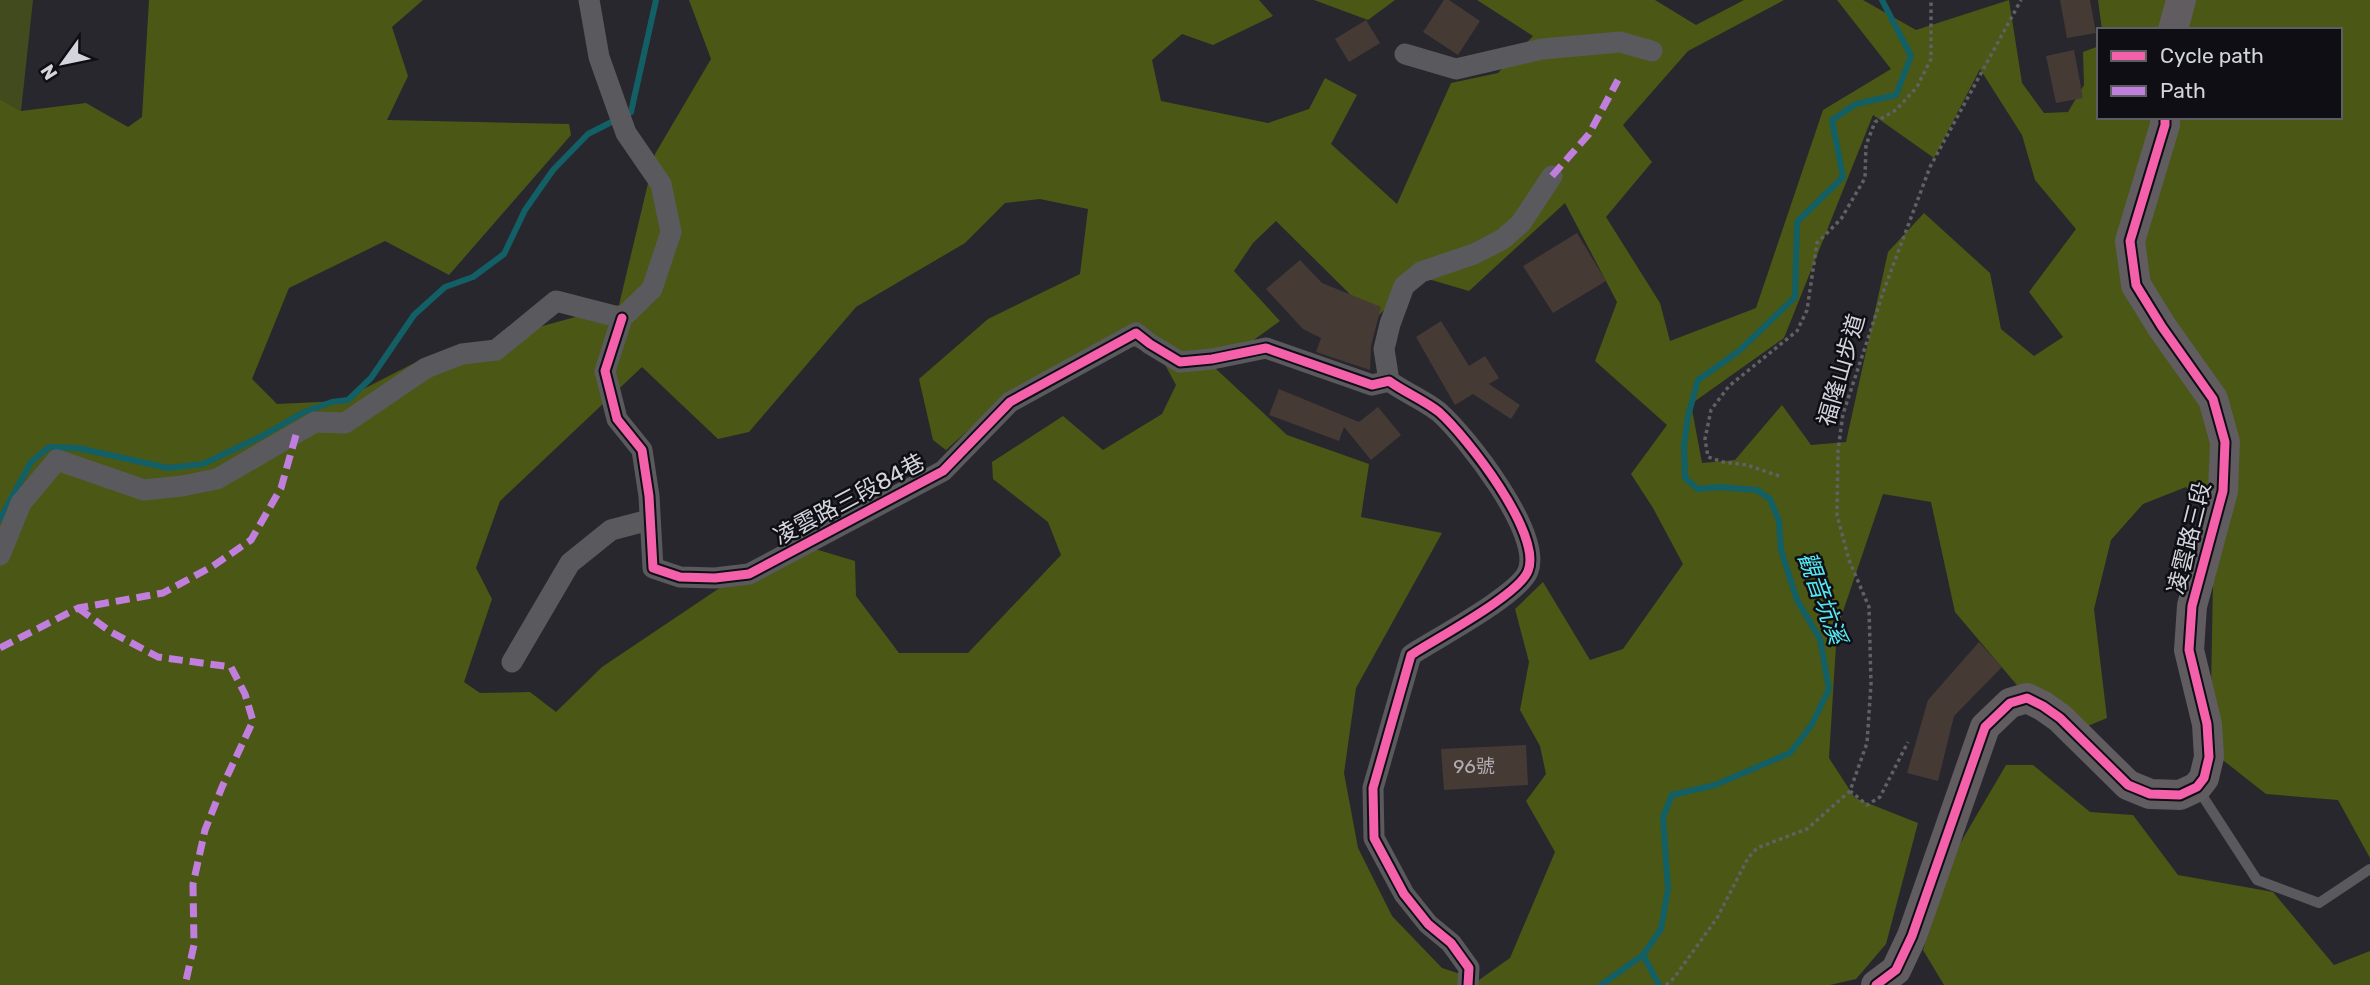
<svg xmlns="http://www.w3.org/2000/svg" width="2370" height="985" viewBox="0 0 2370 985" font-family="Rubik,'Noto Sans TC',sans-serif">
  <rect width="100%" height="100%" fill="#28272e"/>
  <path fill="#424b1e" d="M0,0H33L21,111L0,99Z"/>
  <path fill="#4b5714" fill-rule="evenodd" d="M149,0H423L392,27L408,76L387,120L569,124L571,135L449,275L385,241L289,288L252,379L277,404L340,401L422,359L619,305L655,154L711,59L689,0H1259L1273,16L1213,45L1182,34L1152,60L1161,101L1268,123L1309,109L1325,78L1357,95L1331,144L1397,204L1451,83L1498,73L1533,36L1477,0H1655L1696,25L1744,0H1784L1688,51L1623,125L1652,162L1606,217L1660,303L1670,341L1756,308L1823,110L1891,69L1837,0H1863L1916,30L2009,0L2022,83L2044,113L2068,112L2084,85L2083,52L2099,46V117H2340V30H2102L2098,0H2370V858L2338,800L2266,794L2210,750L2214,523L2186,487L2143,504L2111,540L2094,609L2107,718L2061,737L1955,612L1931,502L1883,494L1837,629L1829,758L1855,798L1918,823L1886,944L1856,979L1830,985H0V99L21,111L86,103L128,127L142,117ZM1980,69L2022,135L2035,180L2076,229L2029,292L2063,337L2034,356L2001,329L1990,273L1924,213L1888,252L1846,442L1811,445L1782,405L1735,460L1702,463L1691,404L1784,338L1873,115L1934,158ZM1040,199L1088,209L1080,274L988,319L919,379L933,440L946,450L984,416L1130,345L1161,357L1176,385L1162,414L1103,450L1063,416L992,462L993,479L1048,522L1061,555L968,653H899L856,596L855,561L805,546L730,581L602,667L556,712L530,692L480,693L464,682L492,599L476,568L500,501L642,367L718,439L749,432L856,307L965,243L1005,203ZM1565,203L1617,302L1595,361L1667,425L1631,474L1653,508L1683,564L1623,649L1590,660L1543,582L1515,609L1529,662L1520,710L1540,746L1546,774L1526,801L1555,852L1510,958L1479,980L1442,968L1392,916L1358,848L1344,773L1356,688L1442,533L1361,517L1369,464L1287,435L1215,368L1280,321L1234,271L1253,243L1276,221L1375,319L1418,276L1469,291Z
    M1314,0H1395L1368,20Z
    M2006,765H2033L2090,812L2133,815L2178,875L2273,892L2334,965L2370,951V985H1944L1923,950L1958,847Z"/>
  <g fill="none" stroke-linecap="round" stroke-linejoin="round">
    <path stroke="#125f66" stroke-width="6" d="M0,519L31,462L49,447L78,448L168,468L203,464L262,436L304,412L332,402L348,400L371,378L414,315L445,287L473,277L504,254L525,210L553,170L588,134L631,112L656,0
      M1643,955L1659,985
      M1601,985L1643,955L1661,929L1668,889L1663,817L1672,795L1715,785L1790,753L1811,726L1829,689L1820,639L1797,600L1781,550L1779,521L1770,499L1757,490L1718,487L1698,489L1685,478L1684,445L1688,416L1698,380L1739,351L1795,297L1797,222L1843,177L1832,120L1856,104L1896,95L1911,56L1882,0"/>
  </g>
  <path fill="#463a35" d="M1444,0H1449L1480,21L1458,55L1423,32Z
    M2060,0H2090L2096,33L2067,38Z
    M1366,20L1380,43L1349,62L1335,39Z
    M2074,50L2083,98L2056,103L2046,56Z
    M1577,233L1606,281L1553,313L1523,266Z
    M1300,260L1322,283L1381,307L1371,346L1370,370L1316,352L1321,338L1303,329L1266,289Z
    M1441,321L1469,366L1485,356L1499,378L1489,384L1520,405L1511,419L1473,394L1455,405L1416,337Z
    M1279,389L1359,422L1378,407L1401,435L1371,460L1344,427L1339,441L1269,415Z
    M1979,642L2002,667L1954,716L1938,781L1907,773L1928,700Z
    M1526,745L1528,785L1444,790L1441,749Z"/>
  <g fill="none" stroke-linecap="round" stroke-linejoin="round">
    <path stroke="#606065" stroke-width="3.5" stroke-dasharray="3.5 3.5" stroke-linecap="butt" d="M1779,476L1747,465L1723,462L1708,457L1705,439L1711,410L1729,386L1797,331L1807,310L1817,243L1841,219L1865,178L1866,145L1875,122L1896,110L1917,87L1931,59V0
      M1850,791L1867,805L1880,797L1908,742
      M1666,985L1674,978L1717,918L1748,858L1757,848L1807,829L1850,791L1867,743L1871,684L1869,607L1849,560L1837,515L1838,450L1843,414L1885,287L1930,167L2021,0"/>
    <path stroke="#5a5a5e" stroke-width="10" d="M2198,789L2257,880L2319,903L2370,869"/>
    <path stroke="#5a5a5e" stroke-width="21" d="M1405,54L1456,69L1542,49L1620,42L1652,51
      M622,318L605,371L617,419L642,450L649,496L653,568L680,577L715,578L749,574L943,471L1010,402L1136,333L1150,344L1180,362L1212,359L1266,348L1372,385L1389,381C1404,392 1424,400 1439,412C1466,436 1543,534 1528,571C1519,595 1435,639 1411,655L1373,788L1374,838L1404,894L1428,924L1451,943L1469,968L1468,985
      M1389,381L1384,349L1390,324L1404,286L1421,272L1474,254L1503,239L1521,223L1552,176
      M0,555L21,503L57,460L144,490L182,486L217,479L315,422L345,423L426,368L462,354L496,350L556,301L622,318L652,289L671,232L661,184L626,133L616,105L599,57L589,0
      M512,662L570,563L611,530L649,520"/>
    <path stroke="#615c60" stroke-width="30" d="M2173,30L2181,0
      M1876,985L1896,970L1912,936L1985,727L2010,703L2027,698L2043,706L2060,718L2128,785L2150,794L2180,795L2197,787L2204,778L2209,757L2207,724L2189,650L2192,606L2223,491L2225,442L2213,399L2162,327L2136,285L2130,241L2165,125V117"/>
    <path stroke="#c07fdc" stroke-width="7" stroke-dasharray="14 7" stroke-linecap="butt" d="M1552,176L1589,134L1618,80
      M78,608L111,632L158,657L231,667L245,694L253,721L222,787L205,830L193,884L194,945L185,985
      M0,648L78,608L163,593L213,566L251,540L281,488L296,435"/>
    <g stroke="#0e0e14" stroke-width="13">
      <path id="cycleway" d="M622,318L605,371L617,419L642,450L649,496L653,568L680,577L715,578L749,574L943,471L1010,402L1136,333L1150,344L1180,362L1212,359L1266,348L1372,385L1389,381C1404,392 1424,400 1439,412C1466,436 1543,534 1528,571C1519,595 1435,639 1411,655L1373,788L1374,838L1404,894L1428,924L1451,943L1469,968L1468,985
        M1876,985L1896,970L1912,936L1985,727L2010,703L2027,698L2043,706L2060,718L2128,785L2150,794L2180,795L2197,787L2204,778L2209,757L2207,724L2189,650L2192,606L2223,491L2225,442L2213,399L2162,327L2136,285L2130,241L2165,125V117"/>
    </g>
    <use href="#cycleway" stroke="#f560ab" stroke-width="9"/>
  </g>
  <g text-anchor="middle" stroke-width="5" stroke-linejoin="round" paint-order="stroke">
    <g font-size="19" fill="#b0aeb3">
      <text x="1474" y="773">96號</text>
    </g>
    <g font-size="23" fill="#d4d4dd" stroke="#0e0e14">
      <text transform="translate(1841 370) rotate(-74)" y="8">福隆山步道</text>
      <text transform="translate(849 499) rotate(-28)" y="8">凌雲路三段84巷</text>
      <text transform="translate(2189 538) rotate(-76)" y="8">凌雲路三段</text>
    </g>
    <g font-size="24" font-style="italic" fill="#54e8f2" stroke="#0e0e14">
      <text transform="translate(1822 598) rotate(70)" y="8">觀音坑溪</text>
    </g>
  </g>
  <rect x="2097" y="28" width="245" height="91" fill="#0e0e14" stroke="#5d5d64" stroke-width="2"/>
  <rect x="2111" y="51" width="35" height="10" fill="#f560ab" stroke="#5d5d64" stroke-width="2"/>
  <text x="2160" y="63" font-size="21" fill="#d4d4dd">Cycle path</text>
  <rect x="2111" y="86" width="35" height="10" fill="#c07fdc" stroke="#5d5d64" stroke-width="2"/>
  <text x="2160" y="98" font-size="21" fill="#d4d4dd">Path</text>
  <g transform="translate(63 63) rotate(237)" stroke="#0e0e14" stroke-width="5" paint-order="stroke">
  <path d="M0-5L12 26L0 18L-12 26Z" fill="#d4d4dd"/>
  <text y="-10" font-size="19" font-weight="bold" text-anchor="middle" fill="#d4d4dd">N</text>
  </g>
</svg>
